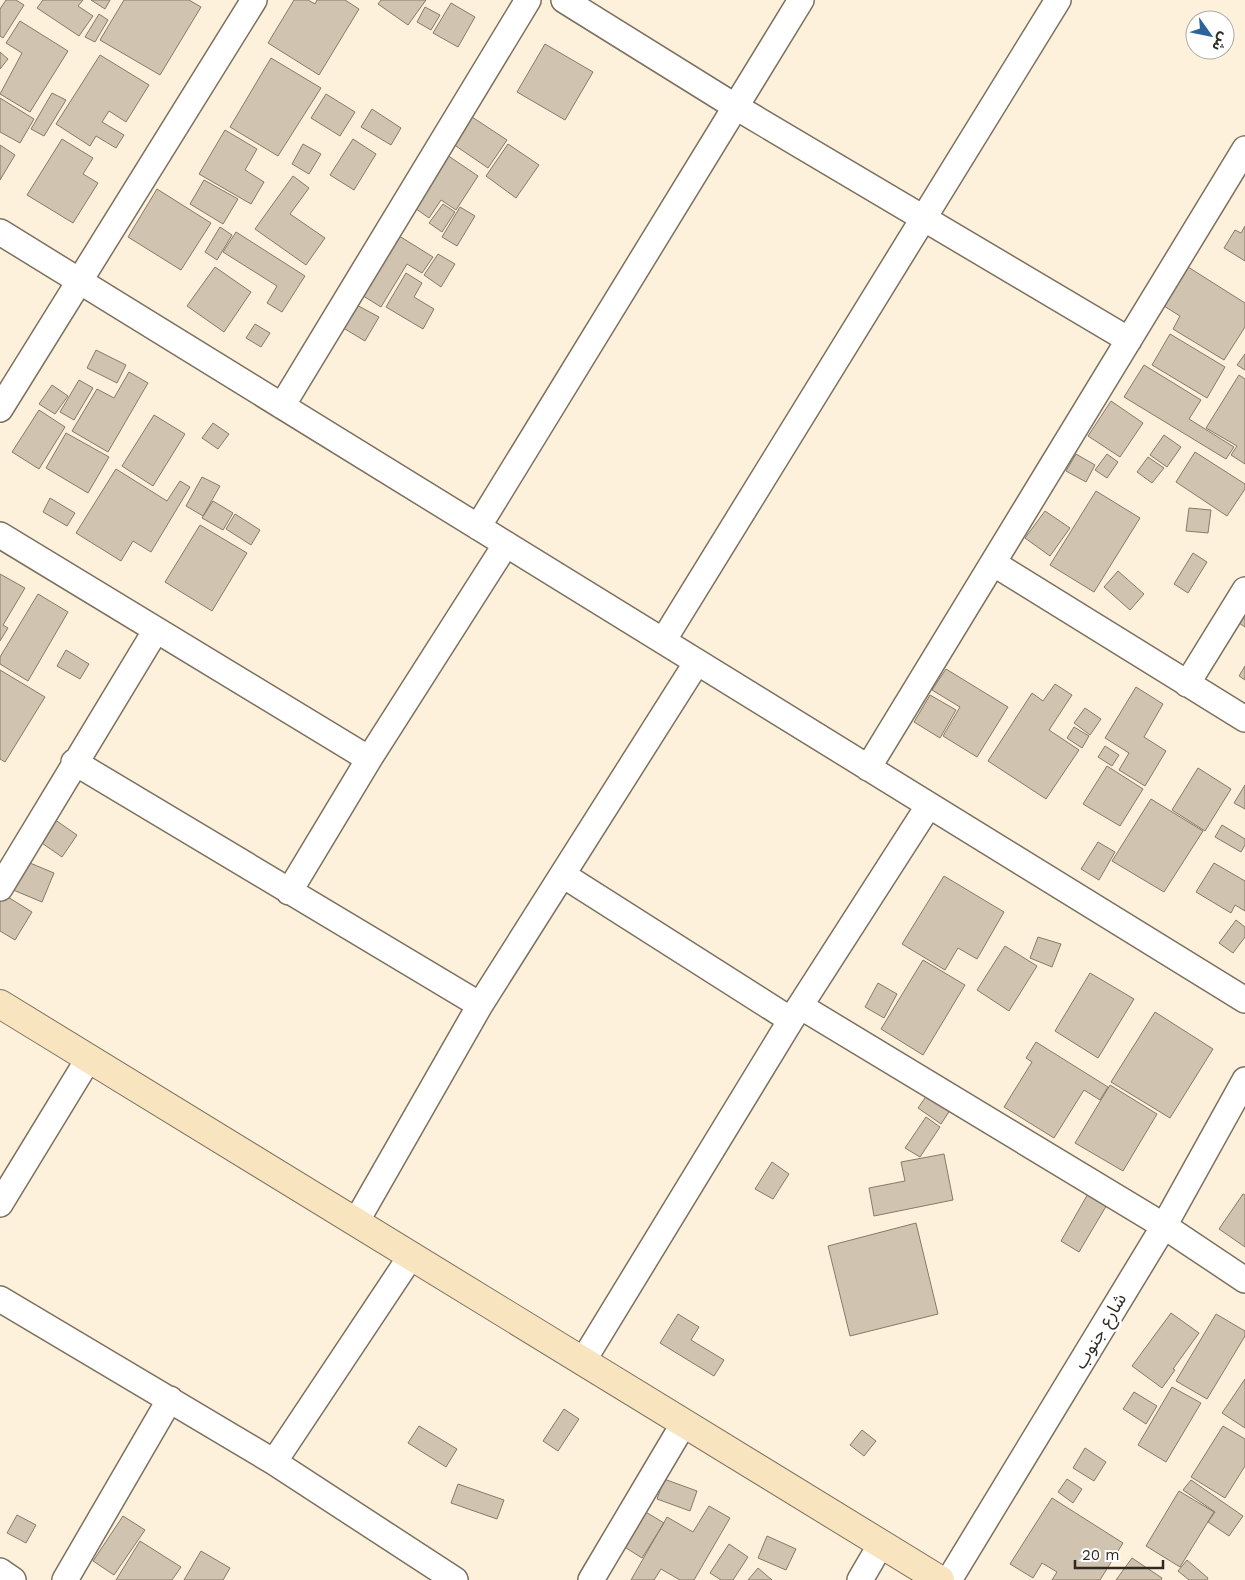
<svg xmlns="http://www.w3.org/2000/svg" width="1245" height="1580" viewBox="0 0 1245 1580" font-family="'Work Sans','Noto Sans Arabic',sans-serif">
  <rect width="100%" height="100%" fill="#fef1dc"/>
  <path fill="#d0c3af" stroke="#867b68" d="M6,0H16L24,5L3,38L0,36V9Z
    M43,0H83L78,6L93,16L79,36L37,8Z
    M91,0H110L105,9Z
    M124,0H189L201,7L160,75L100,40Z
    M294,0H308L315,4L317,0H345L359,9L319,75L268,43Z
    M381,0H426L408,25L378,4Z
    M451,3L475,17L458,47L433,33Z
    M425,7L440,15L431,30L417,22Z
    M99,14L108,20L95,42L85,37Z
    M20,21L68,51L30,112L0,94L22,53L6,43Z
    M545,44L593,72L565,120L517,92Z
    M0,52L8,59L0,69Z
    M100,55L149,85L126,122L109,111L102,122L124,135L116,148L96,136L90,146L56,124Z
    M271,58L321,88L278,156L230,127Z
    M52,93L66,100L44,136L31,129Z
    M326,94L355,112L340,136L311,118Z
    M0,98L34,119L20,143L0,132Z
    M372,109L401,128L391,145L361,127Z
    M469,115L507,140L488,168L450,142Z
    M225,130L257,149L245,170L264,182L251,204L199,174Z
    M62,139L93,158L83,174L98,183L73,223L27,195Z
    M353,139L376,154L354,190L330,175Z
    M303,144L321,154L309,174L292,164Z
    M508,144L539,165L516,198L486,176Z
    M0,145L15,155L0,180Z
    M447,155L478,176L456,210L441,200L429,218L412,206Z
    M293,176L309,188L290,214L325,238L306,265L255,229Z
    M204,180L238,199L223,224L190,204Z
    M157,189L211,223L181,270L128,237Z
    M443,204L455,212L442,232L429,223Z
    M460,207L475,216L457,246L442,237Z
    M1245,226V261L1224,248L1235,230L1241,233Z
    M220,227L232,235L217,260L205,252Z
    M236,232L305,276L282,312L267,303L277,286L223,252Z
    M396,234L433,257L422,273L407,264L381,307L360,294Z
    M438,254L455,264L441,287L424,275Z
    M215,267L251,292L224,332L187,306Z
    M1188,267L1245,303V327L1224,360L1173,329L1180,316L1164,306Z
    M406,273L422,283L414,297L434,309L423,329L386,307Z
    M353,303L379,317L365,341L340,326Z
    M255,324L270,333L261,347L246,338Z
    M1170,334L1225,367L1207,398L1152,365Z
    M96,350L126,365L117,383L87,368Z
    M1245,354V370L1237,365Z
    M1144,365L1201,400L1189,419L1234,447L1226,459L1124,397Z
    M129,372L148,383L108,452L72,431L97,389L114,398Z
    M1239,375L1245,379V464L1231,455L1237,446L1206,428Z
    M79,380L93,388L74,420L60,412Z
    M52,385L68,396L55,414L39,404Z
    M1111,401L1143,423L1120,457L1088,436Z
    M39,410L65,427L39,469L12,452Z
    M154,415L185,434L153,486L122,466Z
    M213,423L229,434L218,449L202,438Z
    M66,433L109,457L88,493L46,468Z
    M1164,435L1181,447L1167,467L1150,455Z
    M1195,452L1245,484V489L1227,516L1176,482Z
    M1076,454L1095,465L1086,482L1066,471Z
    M1107,454L1118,462L1107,478L1095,470Z
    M1148,457L1164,468L1152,483L1137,472Z
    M116,469L167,501L180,481L190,487L151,552L133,541L121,561L76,533Z
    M202,477L220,486L203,516L186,506Z
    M1096,491L1140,518L1094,592L1050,565Z
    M50,498L75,513L67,526L43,512Z
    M213,501L233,513L223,530L202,518Z
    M1189,508L1211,510L1208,533L1186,531Z
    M1045,511L1070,528L1050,556L1025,538Z
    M235,514L260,530L251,545L226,529Z
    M200,525L247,553L212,611L165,582Z
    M1193,553L1207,562L1188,593L1174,584Z
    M1118,571L1144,594L1130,610L1104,587Z
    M0,574L25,588L3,625L8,628L0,641Z
    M38,594L68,612L28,681L0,664V657Z
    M1245,601V627L1233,619Z
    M66,650L89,664L80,679L57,666Z
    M1245,666V680L1239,676Z
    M946,669L1008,707L977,757L943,736L960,707L932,690Z
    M0,670L45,697L5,762L0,759Z
    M1055,684L1072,695L1049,730L1079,750L1046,799L988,761L1032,693L1043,701Z
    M1136,687L1163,704L1144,737L1166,751L1145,786L1119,770L1129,753L1105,738Z
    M930,695L956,710L940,738L914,722Z
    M1085,708L1101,719L1090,735L1074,723Z
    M1074,727L1089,736L1082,748L1067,738Z
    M1105,746L1119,755L1112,766L1098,757Z
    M1107,766L1143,789L1120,826L1083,804Z
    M1198,768L1231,789L1205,831L1172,810Z
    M1245,785V809L1234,803Z
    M1151,799L1203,831L1164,892L1112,861Z
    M51,817L77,835L62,857L36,839Z
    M1222,825L1245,839V845L1241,852L1215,837Z
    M1098,842L1115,852L1099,880L1081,869Z
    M18,858L54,873L42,902L6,887Z
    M1214,863L1245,881V911L1235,905L1231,913L1196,892Z
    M944,876L1004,912L977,959L958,948L945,970L902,944Z
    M3,894L32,912L15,940L0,931V899Z
    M1236,920L1245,927V937L1233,953L1219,943Z
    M1038,937L1061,944L1052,967L1030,958Z
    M1005,946L1037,966L1009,1011L977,990Z
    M923,960L965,985L923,1055L881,1029Z
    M1090,973L1134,999L1098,1058L1055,1031Z
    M878,983L897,994L884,1018L865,1007Z
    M1155,1012L1213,1049L1170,1118L1111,1082Z
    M1036,1042L1108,1087L1100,1100L1084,1090L1054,1138L1004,1107L1032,1062L1026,1058Z
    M1110,1085L1157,1114L1123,1171L1075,1143Z
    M932,1088L954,1104L941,1124L918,1108Z
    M926,1117L940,1127L920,1157L905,1148Z
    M944,1154L953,1200L874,1216L869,1188L905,1181L901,1162Z
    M772,1162L789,1174L773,1199L755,1189Z
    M1089,1192L1108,1203L1079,1252L1061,1241Z
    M1243,1194L1245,1195V1247L1219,1229Z
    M916,1223L938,1314L850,1336L828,1246Z
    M1171,1313L1199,1333L1173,1369L1175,1370L1162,1388L1132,1366Z
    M678,1314L699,1327L691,1340L724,1360L714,1376L660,1343Z
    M1216,1314L1245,1331V1336L1207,1399L1176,1381Z
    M1245,1379V1428L1222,1413Z
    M1172,1387L1201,1403L1166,1462L1138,1445Z
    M1134,1392L1157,1406L1146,1424L1123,1409Z
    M564,1409L579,1419L558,1451L543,1441Z
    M419,1426L457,1449L446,1467L408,1443Z
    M1223,1426L1245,1439V1466L1225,1498L1191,1477Z
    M862,1430L876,1441L864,1456L850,1445Z
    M1085,1448L1106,1462L1094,1481L1073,1468Z
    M664,1479L697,1491L690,1511L657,1499Z
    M1067,1479L1082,1489L1073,1503L1058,1492Z
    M1191,1480L1243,1516L1229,1536L1208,1522L1215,1512L1183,1490Z
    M458,1484L504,1500L497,1519L451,1503Z
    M1179,1491L1214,1512L1180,1567L1146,1546Z
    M1052,1498L1123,1543L1100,1580H1052L1057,1572L1042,1563L1033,1578L1010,1564Z
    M709,1506L730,1518L694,1580H680L661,1569L654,1580H631L667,1517L693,1532Z
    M644,1511L664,1523L642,1558L623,1546Z
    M17,1515L36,1525L26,1543L7,1533Z
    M123,1516L145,1530L114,1575L93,1561Z
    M767,1536L796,1549L786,1570L758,1558Z
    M140,1541L181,1567L172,1580H116Z
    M729,1544L748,1557L733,1580H721L710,1573Z
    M201,1551L230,1568L223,1580H184Z
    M1132,1558L1162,1578L1161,1580H1116Z
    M1187,1560L1208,1578L1207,1580H1189L1178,1571Z
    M758,1568L772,1580H748Z"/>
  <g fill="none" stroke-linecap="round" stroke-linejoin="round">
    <g stroke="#7c705e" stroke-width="28">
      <path id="street" d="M564,0L736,107L1129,340
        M0,232L1245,1000
        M282,406L528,0
        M0,409L254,0
        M478,527L801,0
        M0,535L369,759
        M993,563L1245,719
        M663,641L1058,0
        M1187,684L1245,590
        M74,762L480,1005
        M868,768L1245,149
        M563,875L791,1020
        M0,888L156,630
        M289,892L369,759L506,544
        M800,1006L1164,1226L1245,1280
        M0,1204L89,1058
        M356,1222L480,1005L697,662
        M0,1299L274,1462L455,1580
        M583,1361L791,1020L929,805
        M274,1462L411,1256
        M0,1571L13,1580
        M65,1580L170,1399
        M591,1580L684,1423
        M860,1580L881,1544
        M949,1580L1164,1226L1245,1080"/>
    </g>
    <g stroke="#7c705e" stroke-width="30">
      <path id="secondary" d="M0,1004L940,1580"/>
    </g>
    <use href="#street" stroke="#fff" stroke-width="25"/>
    <use href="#secondary" stroke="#f8e4bf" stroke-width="28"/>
  </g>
  <g text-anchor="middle" stroke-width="5" stroke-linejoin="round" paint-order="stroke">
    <g font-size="18" fill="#2f2b23" stroke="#fff">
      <text transform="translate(1100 1331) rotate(-59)" y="6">شارع جنوب</text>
    </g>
  </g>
  <g transform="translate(1210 35) rotate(123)"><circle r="24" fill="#ffffff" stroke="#acaaa7"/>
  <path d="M0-4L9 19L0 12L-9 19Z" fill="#2b649c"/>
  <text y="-8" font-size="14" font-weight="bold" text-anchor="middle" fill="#2f2b23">ش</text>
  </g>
  <path d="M1075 1560v8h88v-8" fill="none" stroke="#2f2b23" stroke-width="2.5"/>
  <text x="1082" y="1560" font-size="15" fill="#2f2b23" stroke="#ffffff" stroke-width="4" paint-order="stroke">20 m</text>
</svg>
